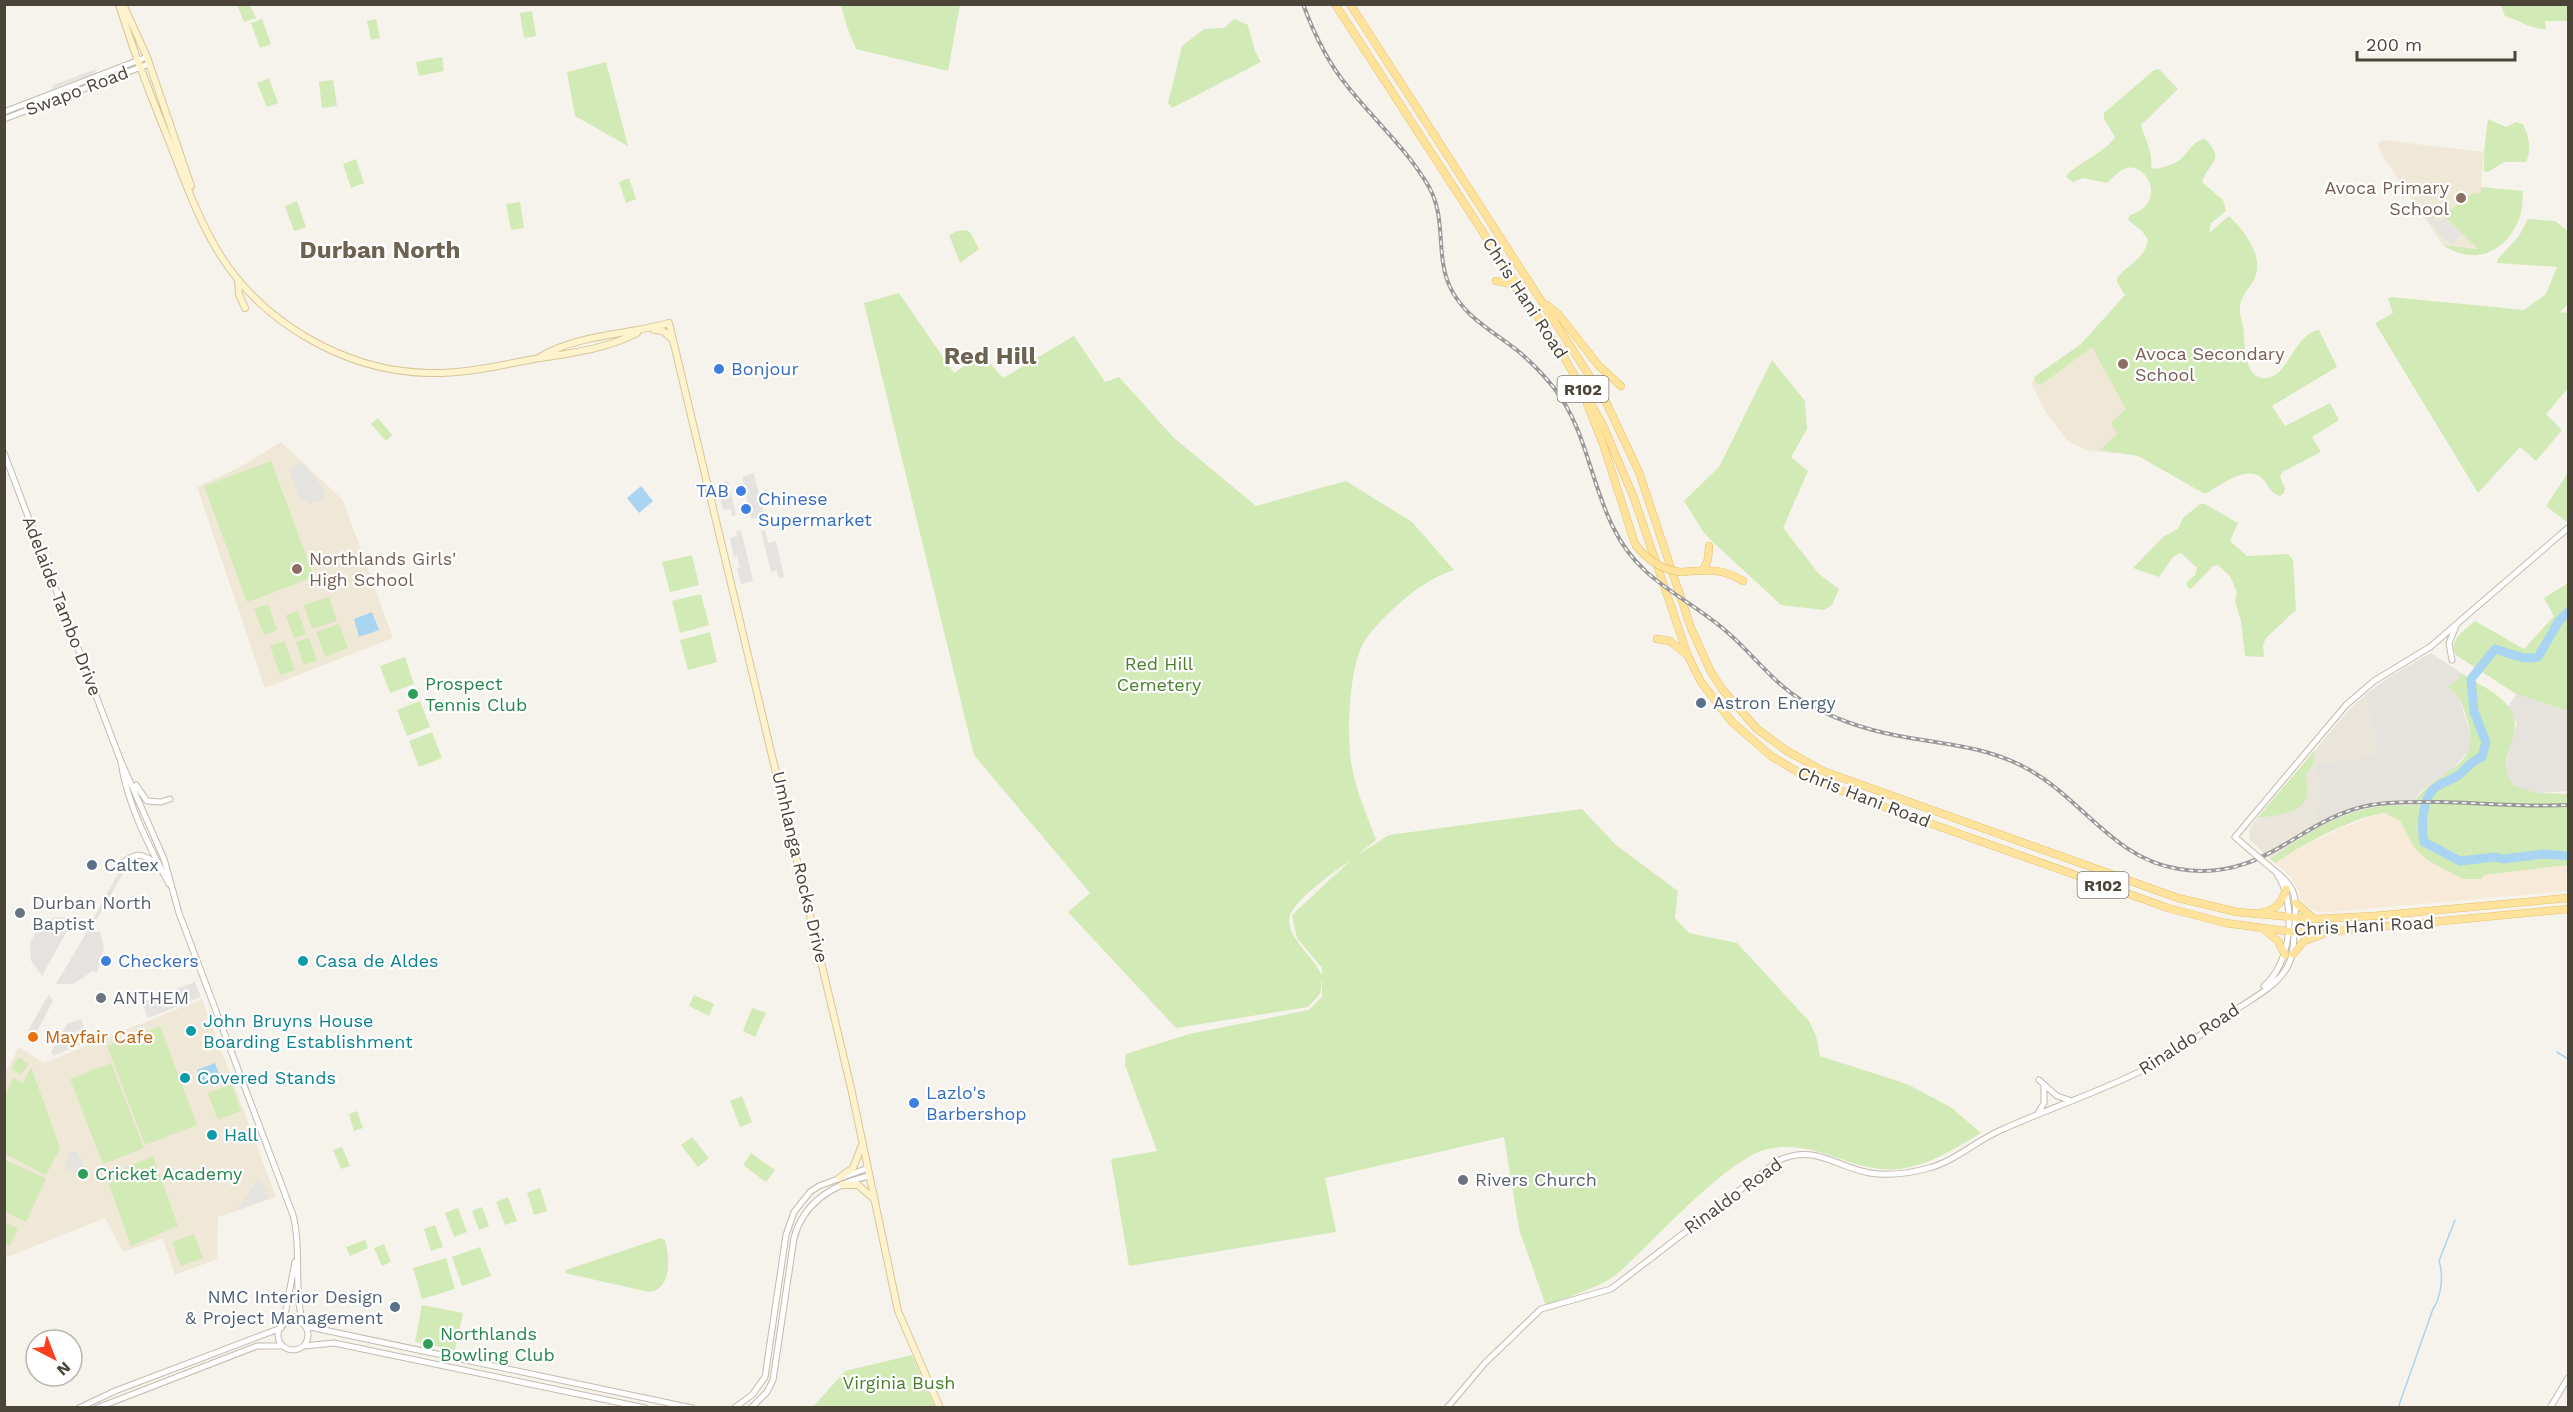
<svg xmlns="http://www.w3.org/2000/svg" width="2573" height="1412" viewBox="0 0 2573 1412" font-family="'Work Sans',sans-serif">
  <rect width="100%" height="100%" fill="#f6f3ec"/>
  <path fill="#eae5da" d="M2366,694L2378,755L2322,801L2314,813L2322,827L2270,859L2250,840L2249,830L2258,817L2300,806L2306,775L2313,764L2315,750L2345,714Z"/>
  <path fill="#f7ead8" d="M2381,813L2398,818L2481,879L2483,875L2568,865V891L2329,912H2318L2308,907L2301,899L2292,878L2275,863L2289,853L2340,829Z"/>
  <path fill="#e6e2dd" d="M2431,653L2461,673L2459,679L2448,686L2459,698L2471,736L2470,749L2453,769L2420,792L2411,806L2400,805L2362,809L2322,827L2314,813L2322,801L2317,766L2378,755L2366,694L2394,674Z
    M2516,694L2568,711V791L2537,793L2523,790L2514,786L2508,778L2506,770L2509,747L2517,724L2508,707Z"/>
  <path fill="#efe8d6" d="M2382,140L2484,152L2481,187L2491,188L2485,249L2443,245L2381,154L2378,144Z
    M2101,324L2192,384L2115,453L2091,451L2070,443L2046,413L2031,383L2084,345Z
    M281,442L343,500L393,638L265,688L197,487L240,467Z
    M202,999L276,1197L218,1217L217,1259L175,1275L163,1238L123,1252L105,1218L7,1257L5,1256V1073L19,1047L44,1063Z"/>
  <path fill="#d2eab5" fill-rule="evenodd" d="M237,5H250L256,18L244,22Z
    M841,5H960L948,71L856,49L847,27Z
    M2501,5H2568V21H2545L2546,29C2532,30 2519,20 2505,16Z
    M532,11L536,36L524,38L520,13Z
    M262,19L271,44L260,48L251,23Z
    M376,19L380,38L371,40L367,21Z
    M1234,19L1248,25L1255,51L1261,62L1172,108L1168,103L1182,46L1204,29L1224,28Z
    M442,57L444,71L419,76L416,62Z
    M606,62L628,146L575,116L567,72Z
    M2159,69L2178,89L2141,125C2145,140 2153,151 2151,168C2158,171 2177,163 2182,158C2190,150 2193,141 2205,139C2227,161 2208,162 2202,182L2223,200L2226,211L2211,223L2209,233L2229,216C2241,228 2255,244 2257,262C2259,286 2241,289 2240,308C2239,314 2242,320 2243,326C2245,340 2243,382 2267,378C2291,373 2293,335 2319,330L2337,367L2272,406L2285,426L2330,403L2339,420L2312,437L2321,452L2282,472L2280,477L2285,488L2284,493L2280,496C2270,493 2269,486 2263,479C2248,463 2219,486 2205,494L2138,456L2100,450L2117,434L2112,426V421L2126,409L2092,347L2041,385L2035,383L2034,377L2081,344L2125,295L2117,282V278C2128,264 2145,259 2148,240L2142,231L2128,220L2130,215C2168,203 2147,163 2127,168C2119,170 2113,178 2107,183L2083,178L2073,182L2066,177C2070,167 2104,154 2115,137L2104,119V113L2154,70Z
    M269,78L278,103L267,107L257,83Z
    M333,80L337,106L322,108L319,82Z
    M2488,119L2506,127L2516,122L2523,124C2529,136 2532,150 2526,162H2504L2488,172L2484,171V152Z
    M356,159L364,183L351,188L343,164Z
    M629,178L636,199L626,203L619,182Z
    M2481,187L2523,191C2522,201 2523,210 2519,219C2506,253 2474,266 2443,245L2478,249L2443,215L2473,193L2481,194Z
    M297,201L306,227L294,231L285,206Z
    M520,202L524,228L511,230L506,204Z
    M2528,219L2555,221L2568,231V304L2560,312L2568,313V388L2546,414L2562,430L2536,461L2520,447L2478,493L2375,323L2393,313L2388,299L2391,297L2524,310L2546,294L2557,267L2497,263L2498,259L2519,236Z
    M966,230L970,232L979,249L960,263L949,235L957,231Z
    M899,293L954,373L982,354L1003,378L1074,336L1105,382L1119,377L1174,438L1256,506L1346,481L1412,522L1454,570C1431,577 1410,593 1393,609C1381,621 1368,633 1361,648C1349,675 1347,733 1351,762C1355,789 1367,815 1376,840L1356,856L1389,835L1582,809L1616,845L1678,891L1675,918L1689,933L1737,943L1809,1021L1816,1036L1820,1056L1907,1084L1952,1108L1981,1133C1949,1152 1918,1173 1879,1169C1841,1164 1810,1140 1768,1149C1726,1158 1652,1244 1617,1274C1603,1286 1565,1298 1546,1306L1519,1229L1504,1137L1325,1178L1336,1232L1129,1266L1111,1159L1157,1151L1125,1065L1126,1054L1189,1034L1309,1010L1322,997V977L1320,994L1308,1007L1176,1028L1068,912L1090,893L974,755L864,303ZM1351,860L1292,915L1297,938L1322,968V976C1316,962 1304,952 1295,938C1291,932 1288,924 1290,916C1293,901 1337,869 1351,860Z
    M1772,360L1805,401L1807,429L1791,457L1808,471L1783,528L1819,574L1839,589L1832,605L1824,610L1781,605L1715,544L1704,533L1684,501L1719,467Z
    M378,418L392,435L386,441L371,424Z
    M271,461L314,577L247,602L204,486Z
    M2568,473V523L2546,506Z
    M2200,504H2205L2238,523L2230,541L2247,556L2288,554L2293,560L2296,610L2266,638L2263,645L2264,657L2245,656L2241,621L2235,601L2237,592L2230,576L2218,565L2213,566L2191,589L2188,588L2186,583L2195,575L2197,568L2181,553L2173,557L2159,577L2133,568L2163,537L2178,529L2183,518Z
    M692,555L699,585L670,592L662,562Z
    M2568,583V711L2516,694L2456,655C2448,640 2464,631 2475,621L2524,649L2554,616L2544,598Z
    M701,594L709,625L680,633L672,601Z
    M329,597L337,621L312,629L304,605Z
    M268,604L277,630L264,635L254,609Z
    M298,611L306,634L294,638L286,615Z
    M339,624L348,648L325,657L316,632Z
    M710,632L717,662L688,670L680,640Z
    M309,638L317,661L303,665L296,642Z
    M284,641L295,670L280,675L270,646Z
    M405,657L414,684L390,693L380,666Z
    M2461,673C2476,683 2497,692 2508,706C2530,736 2490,755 2514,786L2537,793L2568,794V865L2484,875L2481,879H2463L2427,860L2414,847L2400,821L2384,813C2356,816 2299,846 2275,863L2270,859C2310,830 2359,800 2411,806C2442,760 2492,774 2460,700C2457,694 2451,691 2448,686L2459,679Z
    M420,701L430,727L407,736L397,710Z
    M432,732L442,758L419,767L409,741Z
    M2315,750L2313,764L2306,775C2306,782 2308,788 2307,795C2304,813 2273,817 2258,817Z
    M694,995L714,1004L709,1016L689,1006Z
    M752,1008L766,1013L755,1037L743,1031Z
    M160,1026L197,1125L145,1145L107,1046Z
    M19,1057L29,1064L21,1075L11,1068Z
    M111,1063L144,1148L103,1164L70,1079Z
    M31,1067L60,1148L46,1175L5,1154V1095L13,1078L23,1083Z
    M231,1084L241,1111L218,1120L208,1093Z
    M742,1096L752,1122L740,1127L730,1101Z
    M357,1111L363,1128L354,1131L349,1114Z
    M692,1137L709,1158L698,1167L681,1145Z
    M342,1147L350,1166L341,1169L333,1150Z
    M751,1153L775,1170L766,1182L743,1165Z
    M153,1156L178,1226L131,1246L106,1176Z
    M5,1160L46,1178L26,1222L5,1212Z
    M540,1188L547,1211L534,1215L527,1193Z
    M508,1197L517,1221L505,1225L496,1202Z
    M482,1207L489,1226L479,1230L472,1211Z
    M458,1208L467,1232L454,1237L445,1213Z
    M5,1222L18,1228L10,1246L5,1244Z
    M435,1225L443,1247L431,1251L424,1229Z
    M194,1234L203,1258L181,1266L172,1242Z
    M661,1238L665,1240C670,1257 672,1290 649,1292L565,1273L566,1270Z
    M365,1240L368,1248L350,1256L346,1247Z
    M384,1244L391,1262L382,1266L374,1248Z
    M480,1247L491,1276L462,1286L452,1257Z
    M446,1258L455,1289L422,1299L413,1268Z
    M422,1305L463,1313L455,1350L415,1342Z
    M912,1355L935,1407H813L845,1371Z"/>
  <path fill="#e5e3e0" d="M96,69L95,73L52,89L53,85Z
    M2429,211L2438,223L2444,218L2462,234L2452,245L2434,229L2424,214Z
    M303,463L326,492L323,499L309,504L306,499L301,501L288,469Z
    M754,473L764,516L751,519L742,477Z
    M728,480L736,515L732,516L731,509L723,510L718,490L725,488L724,482Z
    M741,530L753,581L741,584L737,569L740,567L737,556L734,557L730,538L737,536L736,531Z
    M765,530L768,543L776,541L784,577L779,578L777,570L771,572L761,531Z
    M120,870L124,872L96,921L93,919Z
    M55,917L74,918L42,976L31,961L30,943L38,927Z
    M91,925L97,932H100L104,947L97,973L93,971L73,984H56Z
    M195,982L201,997L148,1018L142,1002Z
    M49,994L53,1001L35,1035L28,1031Z
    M81,1019L89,1041L53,1056L51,1052L67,1024Z
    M70,1152H77L86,1170L78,1173L64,1168Z
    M258,1180L264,1185L269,1199L237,1210Z"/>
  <path fill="#a9d4f2" d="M641,486L653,501L639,513L627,498Z
    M372,612L379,630L359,637L354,619Z
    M215,1063L221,1079L202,1086L197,1070Z"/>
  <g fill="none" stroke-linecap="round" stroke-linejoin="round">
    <path stroke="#a9d4f2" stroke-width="1.5" d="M2557,1052L2568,1059
      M2398,1408L2433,1309C2441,1297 2444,1276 2439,1261L2455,1220"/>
    <path stroke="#a9d4f2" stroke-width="9" d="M2568,612L2559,621L2538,657C2523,661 2510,653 2495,649L2471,679L2474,712L2486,742L2482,757C2473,760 2467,767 2460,774C2453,780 2442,782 2435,788C2422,798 2421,827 2424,842L2460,861L2495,857L2503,859L2544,854L2568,856"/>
    <g stroke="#c2bbae" stroke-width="7">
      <path id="tertiary" d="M4,112L147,57
        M4,119L149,64
        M4,453L120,759L164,859L179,913L293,1215C302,1250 293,1288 303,1324
        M2452,660L2449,643L2456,626
        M121,762C127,804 149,846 169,884
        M136,785L147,801L161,802L170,799
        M2250,850L2235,837L2346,705L2374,681L2430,647L2568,528
        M115,868C135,854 139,849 159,866
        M2264,986C2292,963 2297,903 2277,874
        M2039,1080L2057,1096L2069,1100
        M2038,1113L2044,1103V1087
        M278 1335a15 15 0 1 1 30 0a15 15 0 1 1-30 0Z
        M283,1325L295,1262
        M305,1326L692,1408
        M304,1346L334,1343L645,1408
        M79,1408L115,1391L281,1328
        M97,1408L257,1346H283
        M734,1408L752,1395L765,1377L786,1235L794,1212L810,1192L819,1186L868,1168
        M751,1408L767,1392L773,1380L794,1238C804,1201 834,1184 869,1176
        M1447,1408L1485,1363L1541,1309L1611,1289L1779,1160C1817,1144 1835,1167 1870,1173C1888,1176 1911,1173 1929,1168C1955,1161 1976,1141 2001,1130C2052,1107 2106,1090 2155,1064C2183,1049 2208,1029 2234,1011C2251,999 2272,989 2284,972C2295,957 2293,942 2295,924C2297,892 2295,887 2270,867
        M2550,1408L2568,1378"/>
    </g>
    <g stroke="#d6c79b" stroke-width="8">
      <path id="secondary" d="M119,4C133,51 151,96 169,141C184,179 198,219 219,253C262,323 345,371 428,373C457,374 485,369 513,363C555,354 598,353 637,333
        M123,4L147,57L191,186
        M238,280L239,294L245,308
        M654,330L663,331L673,340
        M540,357C579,334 627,335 669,323L851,1088L898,1311L940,1408
        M839,1178L853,1168L862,1145
        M842,1185H858L874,1199"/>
    </g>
    <g stroke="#e6c16a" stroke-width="8">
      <path id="primary" d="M1335,4L1565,359L1603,425L1634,498L1688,656L1701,682L1732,722L1771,756L1808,778L1873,803L2168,908L2225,923L2294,932L2337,931L2568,909
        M1350,4L1605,400L1639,472L1691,628L1711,672L1722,689L1757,729L1787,751L1823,771L2178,898L2237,912L2314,919L2374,916L2568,898
        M1496,281L1508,283L1516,288
        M1547,305L1558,314L1599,366L1621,386
        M1587,404L1603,444L1635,544
        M1704,569L1708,559L1709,546
        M1681,572C1708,570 1719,567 1743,581
        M1657,639L1670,641L1686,654
        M2296,903L2314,919
        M2259,913C2274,911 2282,904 2286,889
        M2264,929L2278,941L2285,955
        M2293,954L2304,941L2323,934"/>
    </g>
    <use href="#tertiary" stroke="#fff" stroke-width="5"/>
    <use href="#secondary" stroke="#fff3cd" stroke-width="6"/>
    <use href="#primary" stroke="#ffe39c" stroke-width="7"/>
    <g stroke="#9a9a9a" stroke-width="4">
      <path id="rail" d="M1303,4C1314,34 1328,63 1348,87C1375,121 1407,149 1429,187C1447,219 1435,255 1450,287C1464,317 1493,331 1518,351C1531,362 1543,374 1554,388C1587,430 1590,483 1614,529C1640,582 1686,596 1727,632C1753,654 1773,683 1803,701C1831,718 1867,730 1899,736C1942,744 1984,746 2024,767C2081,796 2112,859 2179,869C2265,883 2299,818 2371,805C2393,801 2417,802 2440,802C2482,803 2526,807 2568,805"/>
    </g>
    <use href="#rail" stroke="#fff" stroke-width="1.5" stroke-dasharray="4.5" stroke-linecap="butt"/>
    <g stroke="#c2bbae" stroke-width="7" stroke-linecap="butt">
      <path id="tertiary-bridge" d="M2250,850L2270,867"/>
    </g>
    <g stroke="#e6c16a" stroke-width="8" stroke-linecap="butt">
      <path id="primary-bridge" d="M1635,544C1647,560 1661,570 1681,572"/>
    </g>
    <use href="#tertiary-bridge" stroke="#fff" stroke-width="5"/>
    <use href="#primary-bridge" stroke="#ffe39c" stroke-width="7"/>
  </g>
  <g fill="#8d6e63" stroke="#fff" stroke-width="2">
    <circle cx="2461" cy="198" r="6"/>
    <circle cx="2123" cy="364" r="6"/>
    <circle cx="297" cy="569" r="6"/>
  </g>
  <g fill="#3f7fe0" stroke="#fff" stroke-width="2">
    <circle cx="719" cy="369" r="6"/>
    <circle cx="741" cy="491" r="6"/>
    <circle cx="746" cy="509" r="6"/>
    <circle cx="106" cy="961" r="6"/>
    <circle cx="914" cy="1103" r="6"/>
  </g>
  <g fill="#2e9e5b" stroke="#fff" stroke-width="2">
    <circle cx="413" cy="694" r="6"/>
    <circle cx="83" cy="1174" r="6"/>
    <circle cx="428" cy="1344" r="6"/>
  </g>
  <g fill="#5c6f8a" stroke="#fff" stroke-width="2">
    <circle cx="1701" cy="703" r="6"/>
    <circle cx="92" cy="865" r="6"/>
    <circle cx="395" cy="1307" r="6"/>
  </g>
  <g fill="#6b7280" stroke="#fff" stroke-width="2">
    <circle cx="20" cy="913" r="6"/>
    <circle cx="101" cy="998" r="6"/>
    <circle cx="1463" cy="1180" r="6"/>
  </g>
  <g fill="#0f9aa8" stroke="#fff" stroke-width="2">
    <circle cx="303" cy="961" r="6"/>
    <circle cx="191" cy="1031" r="6"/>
    <circle cx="185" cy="1078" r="6"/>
    <circle cx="212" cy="1135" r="6"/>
  </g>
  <circle fill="#e8710a" stroke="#fff" stroke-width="2" cx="33" cy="1037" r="6"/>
  <g text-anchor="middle" stroke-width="4.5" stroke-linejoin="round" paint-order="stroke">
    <g fill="#fff" stroke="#817c74" stroke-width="1.5">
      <rect x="1557.5" y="376" width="51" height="26" rx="4.5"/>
      <rect x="2077.5" y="872" width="51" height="26" rx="4.5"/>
    </g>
    <g font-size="16" font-weight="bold" fill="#4b4439">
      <text x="1583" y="395">R102</text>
      <text x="2103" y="891">R102</text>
    </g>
    <g font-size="18" fill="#4b4439" stroke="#fff">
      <text transform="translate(77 91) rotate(-21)" y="6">Swapo Road</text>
      <text transform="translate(1525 298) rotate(57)" y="6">Chris Hani Road</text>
      <text transform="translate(62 606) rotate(69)" y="6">Adelaide Tambo Drive</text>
      <text transform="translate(1864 797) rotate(21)" y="6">Chris Hani Road</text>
      <text transform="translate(800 867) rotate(77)" y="6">Umhlanga Rocks Drive</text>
      <text transform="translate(2364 926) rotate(-3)" y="6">Chris Hani Road</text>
      <text transform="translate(2189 1039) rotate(-33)" y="6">Rinaldo Road</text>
      <text transform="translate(1733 1196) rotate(-36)" y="6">Rinaldo Road</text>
    </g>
    <g font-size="18" fill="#785e54" stroke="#fff" text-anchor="start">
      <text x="2449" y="194" text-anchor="end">Avoca Primary<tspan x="2449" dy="21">School</tspan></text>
      <text x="2135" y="360">Avoca Secondary<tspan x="2135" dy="21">School</tspan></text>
      <text x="309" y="565">Northlands Girls'<tspan x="309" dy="21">High School</tspan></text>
    </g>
    <g font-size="18" fill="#366cbe" stroke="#fff" text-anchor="start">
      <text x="731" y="375">Bonjour</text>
      <text x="729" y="497" text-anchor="end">TAB</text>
      <text x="758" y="505">Chinese<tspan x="758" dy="21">Supermarket</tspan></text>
      <text x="118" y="967">Checkers</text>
      <text x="926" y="1099">Lazlo's<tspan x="926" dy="21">Barbershop</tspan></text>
    </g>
    <g font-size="18" fill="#4a7f2a" stroke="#fff">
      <text x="1159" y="670">Red Hill<tspan x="1159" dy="21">Cemetery</tspan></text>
      <text x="899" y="1389">Virginia Bush</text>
    </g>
    <g font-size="18" fill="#27864d" stroke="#fff" text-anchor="start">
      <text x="425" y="690">Prospect<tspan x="425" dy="21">Tennis Club</tspan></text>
      <text x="95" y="1180">Cricket Academy</text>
      <text x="440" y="1340">Northlands<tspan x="440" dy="21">Bowling Club</tspan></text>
    </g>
    <g font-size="18" fill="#4e5e75" stroke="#fff" text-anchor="start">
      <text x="1713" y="709">Astron Energy</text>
      <text x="104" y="871">Caltex</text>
      <text x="383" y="1303" text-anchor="end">NMC Interior Design<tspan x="383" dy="21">&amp; Project Management</tspan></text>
    </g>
    <g font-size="18" fill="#5b616d" stroke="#fff" text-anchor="start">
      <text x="32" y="909">Durban North<tspan x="32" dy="21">Baptist</tspan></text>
      <text x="113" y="1004">ANTHEM</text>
      <text x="1475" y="1186">Rivers Church</text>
    </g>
    <g font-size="18" fill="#0d838f" stroke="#fff" text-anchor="start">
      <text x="315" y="967">Casa de Aldes</text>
      <text x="203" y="1027">John Bruyns House<tspan x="203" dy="21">Boarding Establishment</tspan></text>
      <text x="197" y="1084">Covered Stands</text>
      <text x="224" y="1141">Hall</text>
    </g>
    <g font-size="18" fill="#c56008" stroke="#fff" text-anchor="start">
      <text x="45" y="1043">Mayfair Cafe</text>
    </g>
    <g font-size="24" font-weight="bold" fill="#6e6250" stroke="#fff">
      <text x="380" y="258">Durban North</text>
      <text x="990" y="364">Red Hill</text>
    </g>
  </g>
  <rect width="2573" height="1412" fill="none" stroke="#4b4439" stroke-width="12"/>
  <g transform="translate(54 1358) rotate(138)"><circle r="28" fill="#ffffff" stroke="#b7b4b0" stroke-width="1.5"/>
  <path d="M0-4.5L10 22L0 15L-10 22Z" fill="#fc3f1d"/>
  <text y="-9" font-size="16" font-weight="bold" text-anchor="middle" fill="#4b4439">N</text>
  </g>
  <path d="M2357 51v9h158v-9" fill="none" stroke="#4b4439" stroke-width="3"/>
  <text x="2366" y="51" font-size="18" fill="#4b4439" stroke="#ffffff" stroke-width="4.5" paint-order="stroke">200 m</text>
</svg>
